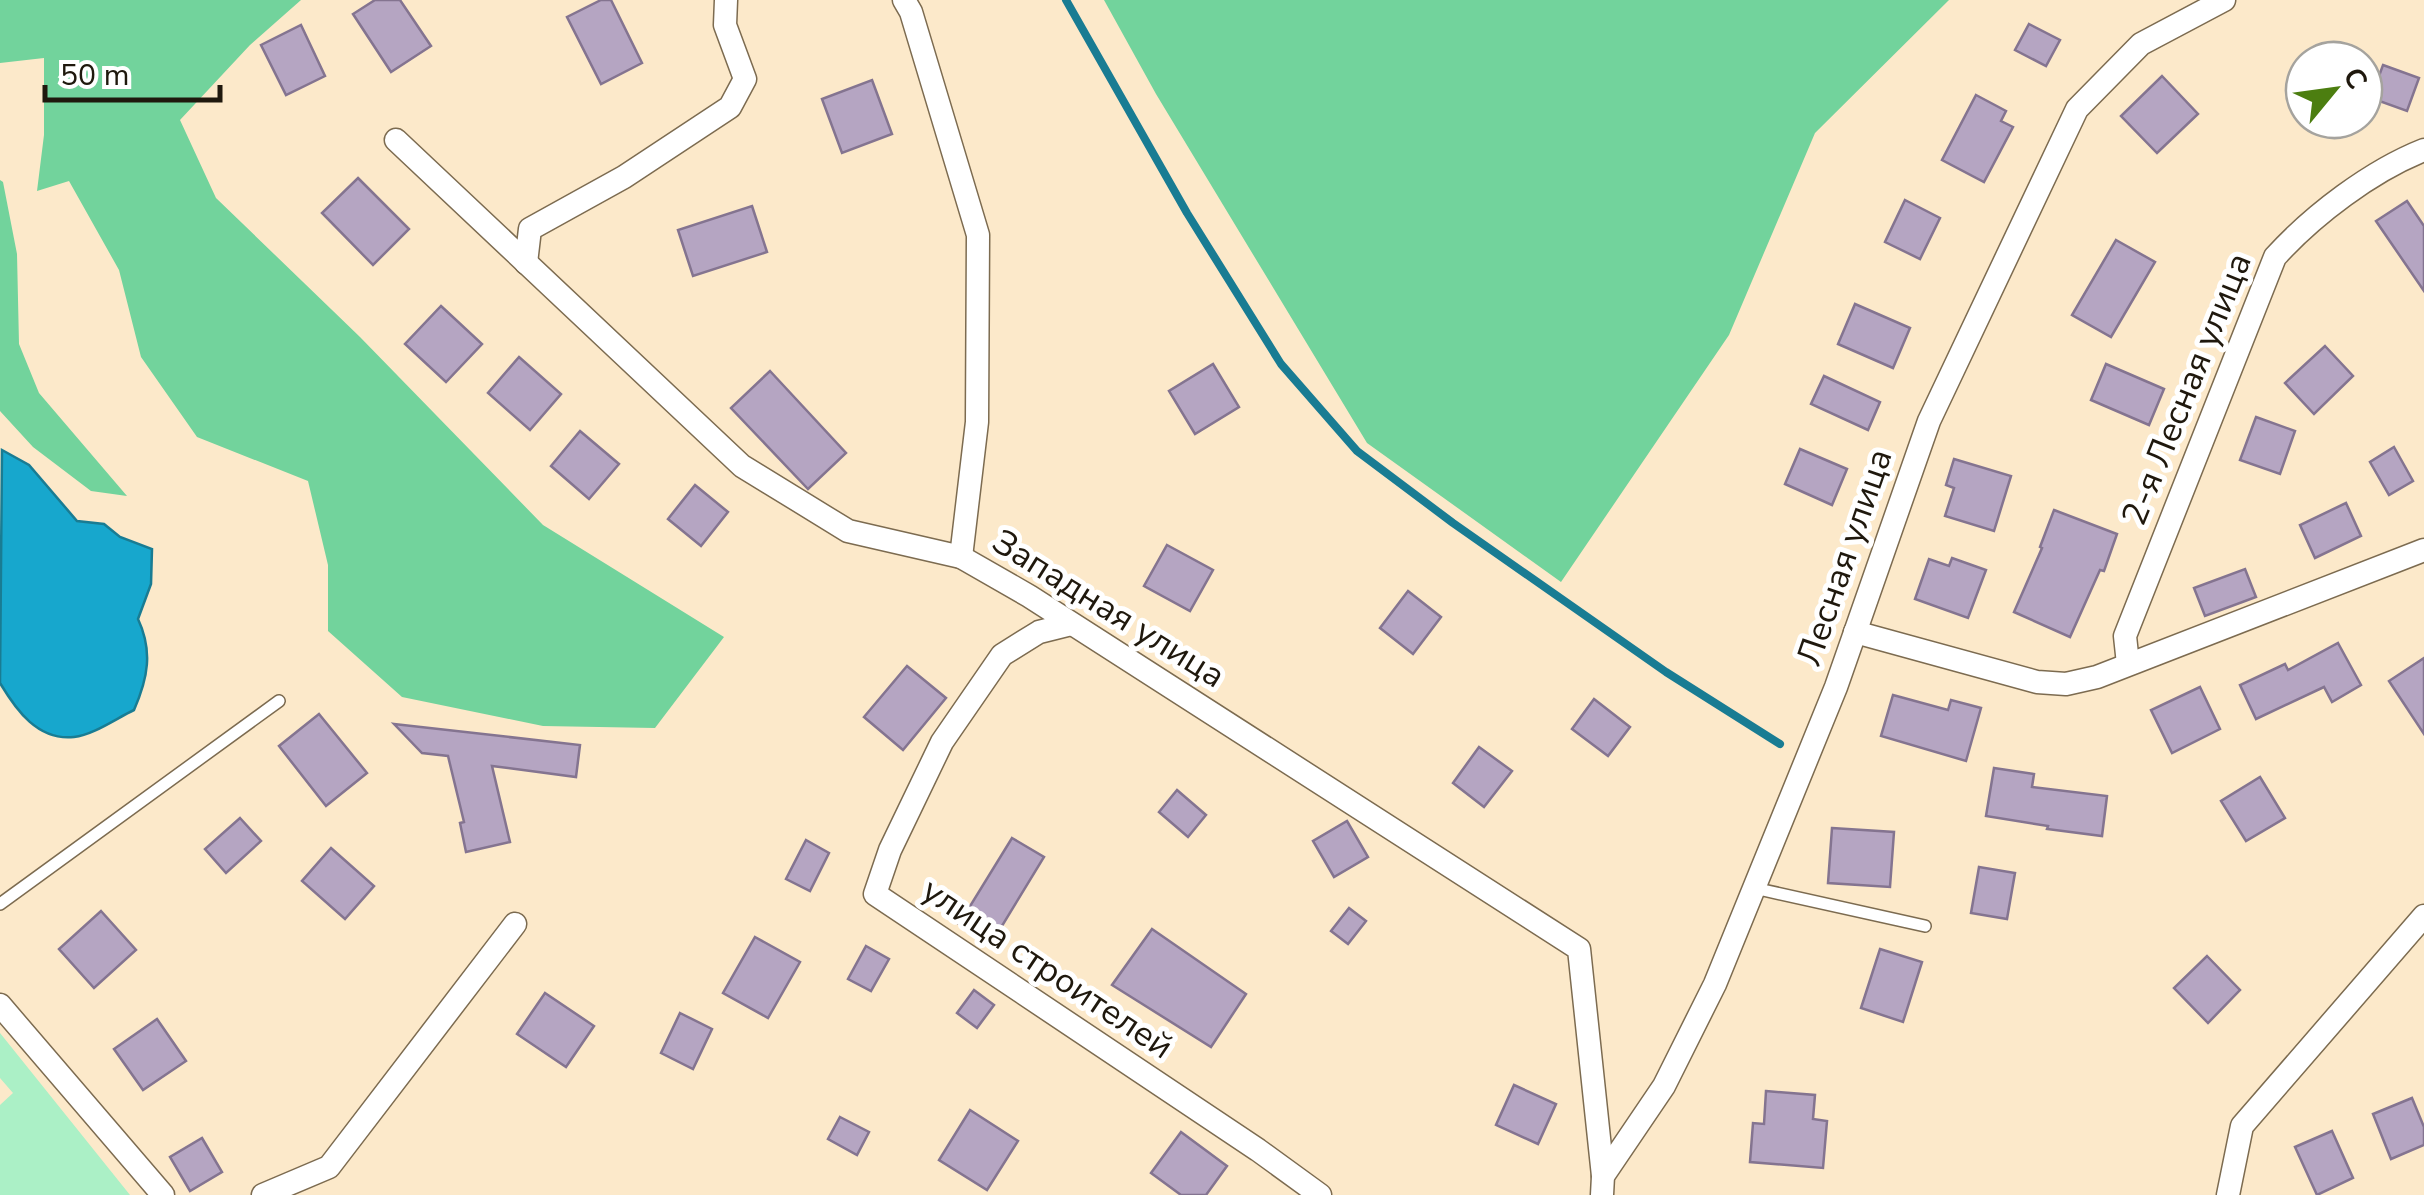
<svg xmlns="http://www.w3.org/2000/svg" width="2424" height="1195" font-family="'Nunito Sans',sans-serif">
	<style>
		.green { fill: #abf0c6 }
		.forest { fill: #72d39c }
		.water { fill: #17a7cd; stroke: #197c93; stroke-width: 2.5 }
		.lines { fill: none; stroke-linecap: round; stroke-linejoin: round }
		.stream { stroke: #197c93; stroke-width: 8 }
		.building { fill: #b5a5c2; stroke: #847490; stroke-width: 2.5 }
		.lane-casing { stroke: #7c6b50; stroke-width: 14 }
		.street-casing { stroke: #7c6b50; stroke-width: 25 }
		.lane { stroke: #fff; stroke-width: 11 }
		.street { stroke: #fff; stroke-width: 22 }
		.labels { text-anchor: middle; stroke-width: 10; stroke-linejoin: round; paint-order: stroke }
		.street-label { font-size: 35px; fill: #1f180d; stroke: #fff }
	</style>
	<rect width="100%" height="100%" fill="#fce9ca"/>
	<path class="green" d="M0,1033L130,1195H0V1105L13,1093L0,1078Z"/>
	<g class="forest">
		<path d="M0,0H301L250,45L180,120L216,198L360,337L543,525L724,637L655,728L543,726L402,697L328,631V565L308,481L197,437L141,357L119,270L69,181L37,191L44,135V58L0,63Z"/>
		<path d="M1104,0H1949L1815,133L1729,335L1561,582L1367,443L1156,94Z"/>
		<path d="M0,180L3,182L17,254L19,344L39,393L127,496L91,491L33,447L0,411Z"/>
	</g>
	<path class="water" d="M2,450L29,465L77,521L104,524L120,537L152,549L151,584L138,619C153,651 148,678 134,710C117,718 93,735 74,737C38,741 16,710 0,683Z"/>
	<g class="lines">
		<path class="stream" d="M1066,0L1187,213L1281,364L1357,451L1453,523L1666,672L1780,744"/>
	</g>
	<g class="building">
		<path d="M375,0H400L431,46L391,72L353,14Z"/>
		<path d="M601,0H611L642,63L601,84L567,17Z"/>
		<path d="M2029,24L2060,40L2046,66L2015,50Z"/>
		<path d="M301,25L325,76L286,95L261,45Z"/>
		<path d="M2383,65L2419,78L2407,111L2371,98Z"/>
		<path d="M2162,76L2198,114L2157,153L2121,116Z"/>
		<path d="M872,80L892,134L842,153L822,99Z"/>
		<path d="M1976,95L2006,111L2001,121L2013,127L1984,182L1942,160Z"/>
		<path d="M358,178L409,229L373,265L322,213Z"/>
		<path d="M1905,200L1940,218L1920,259L1885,242Z"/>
		<path d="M2407,201L2424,226V291L2376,221Z"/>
		<path d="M752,206L767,252L693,276L678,230Z"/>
		<path d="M2116,240L2155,262L2111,337L2072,315Z"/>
		<path d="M1855,304L1910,328L1893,368L1838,344Z"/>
		<path d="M441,306L482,344L446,382L405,344Z"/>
		<path d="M2325,346L2353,376L2314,414L2285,383Z"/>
		<path d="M519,357L561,394L530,430L488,393Z"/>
		<path d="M1213,364L1239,407L1195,434L1169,391Z"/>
		<path d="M2106,364L2164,389L2149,425L2091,400Z"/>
		<path d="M770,371L846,453L808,489L731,408Z"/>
		<path d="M1824,376L1880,402L1868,430L1811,404Z"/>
		<path d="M2256,417L2295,431L2280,474L2240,460Z"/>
		<path d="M580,431L619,464L589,499L551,466Z"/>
		<path d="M2394,447L2413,481L2389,495L2370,462Z"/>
		<path d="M1800,449L1847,469L1832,505L1785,484Z"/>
		<path d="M1954,459L2011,476L1994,531L1945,516L1954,488L1946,485Z"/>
		<path d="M695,485L728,512L701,546L668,519Z"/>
		<path d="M2346,503L2361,536L2315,558L2300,525Z"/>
		<path d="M2054,510L2117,534L2104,571L2100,570L2070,637L2014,612L2042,548L2040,547Z"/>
		<path d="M1167,545L1213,570L1190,611L1144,586Z"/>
		<path d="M1952,558L1986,570L1968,618L1915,599L1929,559L1949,566Z"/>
		<path d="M2245,569L2256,597L2205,616L2194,588Z"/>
		<path d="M1408,591L1441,617L1413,654L1380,628Z"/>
		<path d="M2338,643L2361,685L2332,702L2324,687L2256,719L2240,685L2285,664L2288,670Z"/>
		<path d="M2424,658V734L2389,681Z"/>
		<path d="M907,666L946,698L903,750L864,717Z"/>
		<path d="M2200,687L2220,729L2172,753L2151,710Z"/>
		<path d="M1893,695L1948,710L1951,700L1981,708L1966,761L1881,736Z"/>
		<path d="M1594,699L1630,727L1608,756L1572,729Z"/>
		<path d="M319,714L367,773L326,806L279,746Z"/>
		<path d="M394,724L580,745L576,777L492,766L510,842L466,852L460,823L464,822L448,756L422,753Z"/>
		<path d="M1479,747L1512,771L1484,807L1453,783Z"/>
		<path d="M1994,768L2034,774L2032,787L2107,796L2102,836L2047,829L2048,826L1986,816Z"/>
		<path d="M2260,777L2285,818L2246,841L2221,801Z"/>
		<path d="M1177,790L1206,815L1188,837L1159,812Z"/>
		<path d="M240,818L261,841L226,873L205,849Z"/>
		<path d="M1347,821L1368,857L1334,877L1313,841Z"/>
		<path d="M1832,828L1894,832L1890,887L1828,883Z"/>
		<path d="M1012,838L1044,857L991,944L959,924Z"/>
		<path d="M806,840L829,853L810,891L786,879Z"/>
		<path d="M331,848L374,886L345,919L302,881Z"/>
		<path d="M1979,867L2015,873L2007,919L1971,913Z"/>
		<path d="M1349,908L1366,921L1348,944L1331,931Z"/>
		<path d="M101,911L136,950L94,988L59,949Z"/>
		<path d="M1152,929L1246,994L1211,1047L1112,985Z"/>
		<path d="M755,937L800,962L768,1018L723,993Z"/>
		<path d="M866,946L889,959L871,991L848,979Z"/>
		<path d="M1880,949L1922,962L1903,1022L1861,1008Z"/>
		<path d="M2207,956L2240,990L2208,1023L2174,988Z"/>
		<path d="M974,990L994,1005L977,1028L957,1013Z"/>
		<path d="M545,993L594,1026L566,1067L517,1034Z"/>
		<path d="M680,1013L712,1029L693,1069L661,1053Z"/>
		<path d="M157,1019L186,1061L143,1090L114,1049Z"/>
		<path d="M1514,1085L1556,1104L1538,1144L1496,1125Z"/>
		<path d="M1766,1091L1815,1095L1813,1119L1827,1121L1823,1168L1750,1162L1753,1123L1764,1124Z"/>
		<path d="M2412,1098L2424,1127V1145L2391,1159L2373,1114Z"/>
		<path d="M970,1110L1018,1141L987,1190L939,1160Z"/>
		<path d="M840,1117L869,1132L857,1155L828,1139Z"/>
		<path d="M2332,1131L2353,1178L2317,1195L2295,1147Z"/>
		<path d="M1181,1132L1227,1166L1206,1195H1181L1151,1173Z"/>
		<path d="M202,1138L222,1172L190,1191L170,1157Z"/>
	</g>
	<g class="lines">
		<defs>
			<g id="lane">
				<path d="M1754,888L1925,926"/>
				<path d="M0,904L279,701"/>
			</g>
			<g id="street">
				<path d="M904,0L911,12L978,235L977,422L961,557"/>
				<path d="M396,140L742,466L848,531L961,557L1029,596L1579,949L1603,1176"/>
				<path d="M526,263L530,229L624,177L730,107L745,79L725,25L726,0"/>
				<path d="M1071,624L1039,632L1002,655L942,742L890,850L875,894L1258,1150L1320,1195"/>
				<path d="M1855,632L2037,682L2066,684L2097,677L2424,550"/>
				<path d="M2128,664L2125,636L2275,257C2313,215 2371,171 2424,150"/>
				<path d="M0,1005L163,1195"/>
				<path d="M263,1195L329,1167L515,924"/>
				<path d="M1602,1195L1603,1176L1664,1086L1715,984L1836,687L1929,421L2077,109L2141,44L2224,0"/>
				<path d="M2228,1195L2242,1126L2424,916"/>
			</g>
		</defs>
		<use href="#lane" class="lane-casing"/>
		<use href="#street" class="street-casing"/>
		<use href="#lane" class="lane"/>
		<use href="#street" class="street"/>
	</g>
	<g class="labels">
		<g class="street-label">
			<text transform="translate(2186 389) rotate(-68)" y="12">2-я Лесная улица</text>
			<text transform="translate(1844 557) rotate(-71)" y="12">Лесная улица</text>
			<text transform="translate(1109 608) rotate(32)" y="12">Западная улица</text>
			<text transform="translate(1048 968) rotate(34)" y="12">улица строителей</text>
		</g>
	</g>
	<g transform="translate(2334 90) rotate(61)"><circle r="48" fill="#ffffff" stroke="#a5a39e" stroke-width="2.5"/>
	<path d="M0-8L18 38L0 25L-18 38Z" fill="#4c7e10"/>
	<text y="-15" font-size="28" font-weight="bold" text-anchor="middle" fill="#1f180d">С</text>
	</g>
	<path d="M45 85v15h175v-15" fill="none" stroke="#1f180d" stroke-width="5"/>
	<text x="60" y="85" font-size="30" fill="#1f180d" stroke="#ffffff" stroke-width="8" paint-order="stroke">50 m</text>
</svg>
